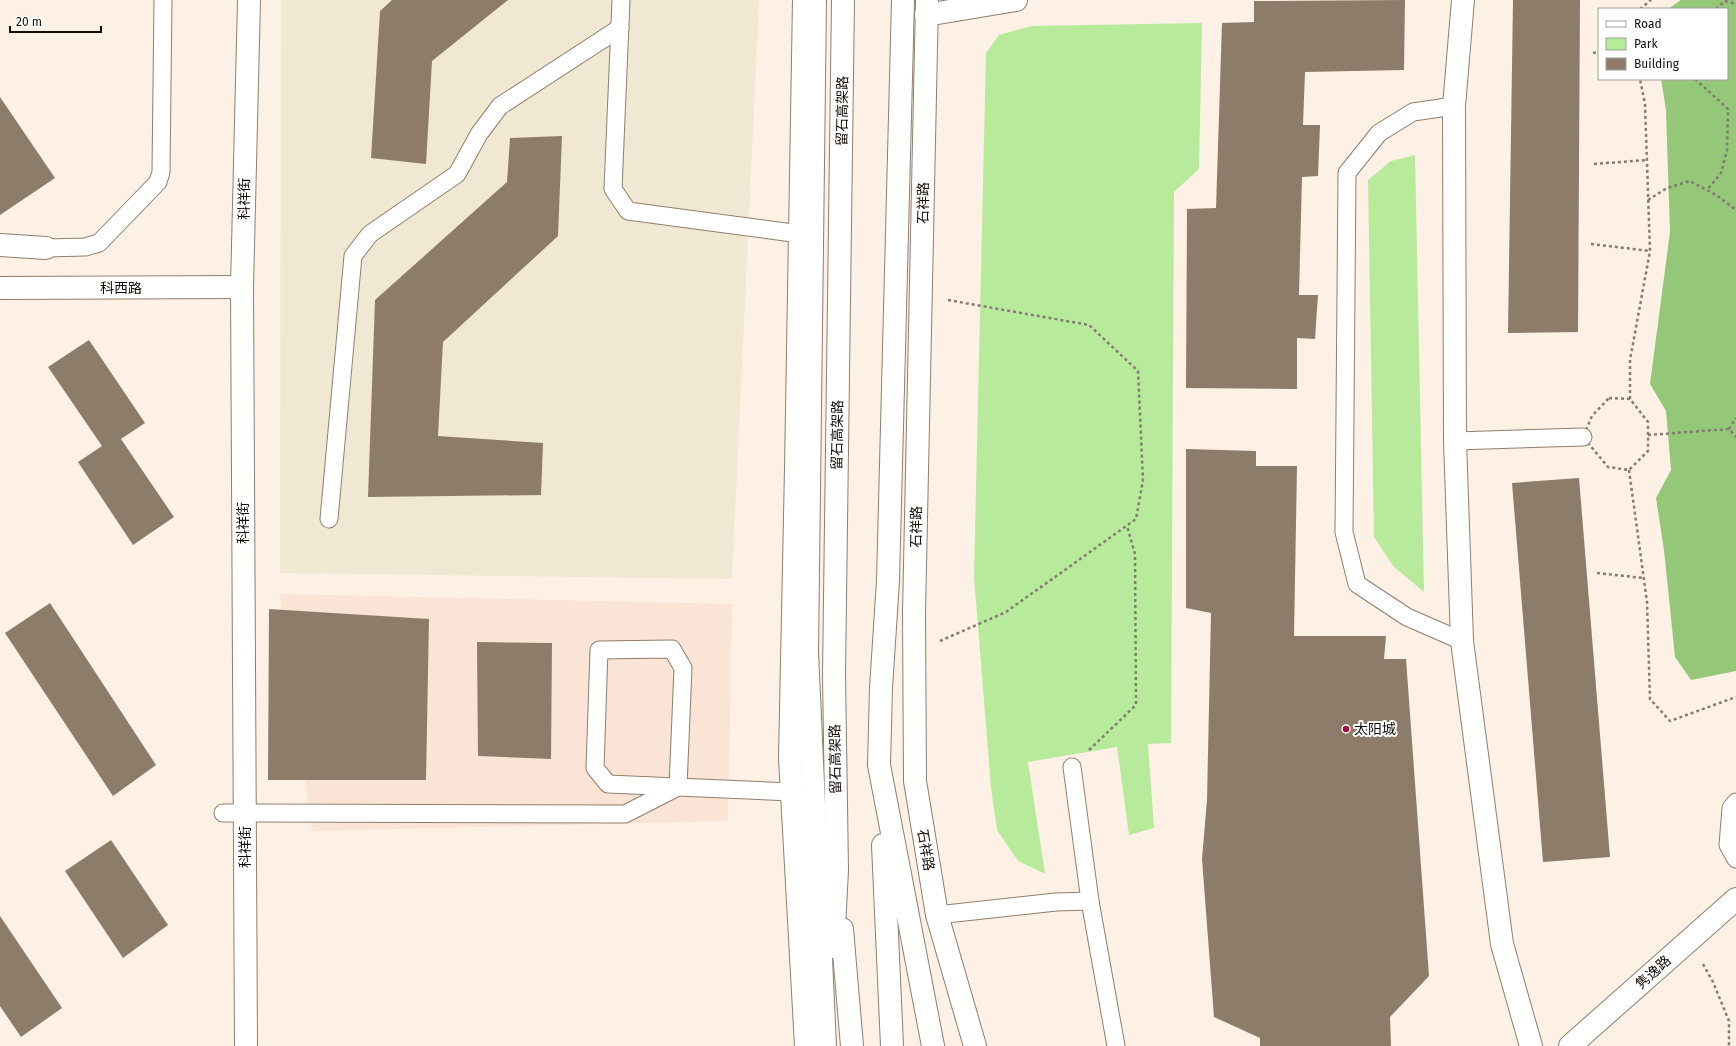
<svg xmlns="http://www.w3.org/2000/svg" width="1736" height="1046" font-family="'Fira Sans','Noto Sans SC',sans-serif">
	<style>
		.commercial { fill: #f1e8d3 }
		.industrial { fill: #f9e4d6 }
		.green { fill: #b7eb9b }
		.forest { fill: #95c778 }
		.building { fill: #8e7c6a }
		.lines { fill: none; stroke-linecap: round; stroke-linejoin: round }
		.lane-casing { stroke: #907e6c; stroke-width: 19 }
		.street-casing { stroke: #907e6c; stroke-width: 24 }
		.primary-casing { stroke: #907e6c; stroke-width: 24 }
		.highway-casing { stroke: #907e6c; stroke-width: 24 }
		.path { stroke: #847b72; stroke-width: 2.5; stroke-dasharray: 3 3; stroke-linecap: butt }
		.lane { stroke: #fff; stroke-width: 17 }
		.street { stroke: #fff; stroke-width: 22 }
		.primary { stroke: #fff; stroke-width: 22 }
		.highway { stroke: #fff; stroke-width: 22 }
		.poi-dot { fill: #a40b46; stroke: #fff; stroke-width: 1.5 }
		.labels { text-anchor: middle; stroke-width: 4; stroke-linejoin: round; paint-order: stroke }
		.street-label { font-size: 14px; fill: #130d07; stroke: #fff }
		.poi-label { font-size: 14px; fill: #130d07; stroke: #fff; text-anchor: start }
	</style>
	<rect width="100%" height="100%" fill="#fdf0e5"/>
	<path class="commercial" d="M281,0H759L732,579L280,573Z"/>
	<path class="industrial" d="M280,594L732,604L728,821L312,831Z"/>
	<g class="green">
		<path d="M1202,23L1199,169L1174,192L1171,743L1148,744L1154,828L1129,835L1117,747L1028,762L1045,874L1018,861L997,830L991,788L974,576L986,53L999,35L1032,26Z"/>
		<path d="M1415,155L1424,592L1393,566L1374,537L1368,180L1391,161Z"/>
	</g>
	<path class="forest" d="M1681,0H1736V671L1691,680L1675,657L1664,550L1656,498L1671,470L1666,411L1650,384L1670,232L1666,110L1661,79H1727V9H1668Z"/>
	<g class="building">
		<path d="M392,0H508L432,61L426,164L371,158L380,11Z"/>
		<path d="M1405,0L1404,70L1305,72L1303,125H1320L1318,176L1302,177L1299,295H1318L1315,339L1297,338V389L1186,388L1187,209L1216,208L1222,23L1254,22V1Z"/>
		<path d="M1513,0H1580L1578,332L1508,333Z"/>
		<path d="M0,97L55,178L0,215Z"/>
		<path d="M562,136L558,236L443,342L438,436L543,443L541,495L368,497L375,300L507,182L510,138Z"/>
		<path d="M89,340L145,423L121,439L174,517L133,545L78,462L102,446L48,367Z"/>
		<path d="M1186,449L1256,451V466H1297L1294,636H1386L1384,659H1406L1429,976L1390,1017L1391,1046H1260V1038L1214,1017L1202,859L1207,800L1211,613L1186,608Z"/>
		<path d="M1579,478L1610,857L1543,862L1512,483Z"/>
		<path d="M50,603L156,765L113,796L5,633Z"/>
		<path d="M269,609L429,619L426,780H268Z"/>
		<path d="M477,642L552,643L551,759L478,756Z"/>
		<path d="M111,840L168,925L123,958L65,871Z"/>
		<path d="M0,916L62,1008L21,1037L0,1006Z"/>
	</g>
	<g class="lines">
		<defs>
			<g id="lane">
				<path d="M621,0L613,189L628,211L800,234"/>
				<path d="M1454,106L1413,112L1379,133L1347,173L1344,532L1357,584L1407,617L1462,641"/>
				<path d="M46,248L85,247L99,243L158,182L161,172L163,0"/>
				<path d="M1455,441L1583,437"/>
				<path d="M329,519L353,256L370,234L457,174L479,134L500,106L620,28"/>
				<path d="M1072,767L1090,901"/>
				<path d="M1736,802L1731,808L1728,845L1736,859"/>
				<path d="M223,813L625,814L678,787L683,668L672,649L599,650L595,768L608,784L792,792"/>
				<path d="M937,915L1056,902L1090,901L1116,1046"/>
			</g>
			<g id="street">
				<path d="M1463,0L1454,106L1455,441L1462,641L1502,944L1531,1046"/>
				<path d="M926,15L1016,0"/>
				<path d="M0,245L46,248"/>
				<path d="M0,288L242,287"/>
				<path d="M246,1046L242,287L249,0"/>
				<path d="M1570,1046L1736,899"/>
			</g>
			<g id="primary">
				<path d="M804,0L796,469L790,758L806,1046"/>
				<path d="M927,0L914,612L915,781L937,915L975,1046"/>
			</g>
			<g id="highway">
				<path d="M815,0L807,652L825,1046"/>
				<path d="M903,0L888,581L881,688L879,765L933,1046"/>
				<path d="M883,845L892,1046"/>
				<path d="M842,929L852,1046"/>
				<path d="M833,947L837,870L834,674L843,0"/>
			</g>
		</defs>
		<use href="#lane" class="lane-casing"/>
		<use href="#street" class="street-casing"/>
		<use href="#primary" class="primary-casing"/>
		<use href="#highway" class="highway-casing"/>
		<g class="path">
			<path d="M1640,9L1651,0"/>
			<path d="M1716,9L1725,1L1736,4"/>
			<path d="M1593,53L1599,52"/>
			<path d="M1695,79L1728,109L1727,150L1721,173L1707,190"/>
			<path d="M1594,164L1647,160"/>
			<path d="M1648,200L1667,188L1690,181L1716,195L1736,210"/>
			<path d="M1591,244L1650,251"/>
			<path d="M1609,398L1630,399L1648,422V451L1629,470L1608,467L1583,437L1592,416Z"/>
			<path d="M1630,399V360L1650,251L1645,104L1640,79"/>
			<path d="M1729,429L1736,418"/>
			<path d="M1648,435L1729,429L1736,437"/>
			<path d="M1629,470L1647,602L1650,699L1670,721L1736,697"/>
			<path d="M1597,573L1643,578"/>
			<path d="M940,641L1006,612L1136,519L1143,480L1138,371L1089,325L948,300"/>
			<path d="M1089,750L1136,705L1135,554L1127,526"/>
			<path d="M1703,964L1713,982L1729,1021V1046"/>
		</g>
		<use href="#lane" class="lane"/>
		<use href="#street" class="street"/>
		<use href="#primary" class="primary"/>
		<use href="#highway" class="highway"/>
	</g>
	<circle class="poi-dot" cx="1346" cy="729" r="4"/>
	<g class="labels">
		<g class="street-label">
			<text transform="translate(842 111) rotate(-89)" y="5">留石高架路</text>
			<text transform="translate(244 199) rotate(-89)" y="5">科祥街</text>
			<text transform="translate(923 203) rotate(-89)" y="5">石祥路</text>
			<text x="121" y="293">科西路</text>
			<text transform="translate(837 435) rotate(-89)" y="5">留石高架路</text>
			<text transform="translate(243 523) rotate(-90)" y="5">科祥街</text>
			<text transform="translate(916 527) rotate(-89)" y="5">石祥路</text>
			<text transform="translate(835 759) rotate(-91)" y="5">留石高架路</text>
			<text transform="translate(245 847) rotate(-90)" y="5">科祥街</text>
			<text transform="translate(926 850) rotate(80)" y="5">石祥路</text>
			<text transform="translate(1653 972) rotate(-42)" y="5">隽逸路</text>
		</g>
		<g class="poi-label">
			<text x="1354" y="734">太阳城</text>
		</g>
	</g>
	<rect x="1598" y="8" width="130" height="72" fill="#ffffff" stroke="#a19e9c"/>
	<rect x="1606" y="21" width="20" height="6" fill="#ffffff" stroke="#a19e9c"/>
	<text x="1634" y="28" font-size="12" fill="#130d07">Road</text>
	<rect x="1606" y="38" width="20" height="12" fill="#b7eb9b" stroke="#a19e9c"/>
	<text x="1634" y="48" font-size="12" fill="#130d07">Park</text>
	<rect x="1606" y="58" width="20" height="12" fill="#8e7c6a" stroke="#a19e9c"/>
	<text x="1634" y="68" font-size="12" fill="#130d07">Building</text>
	<path d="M10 26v6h91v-6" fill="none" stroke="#130d07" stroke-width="2"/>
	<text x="16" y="26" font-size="12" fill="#130d07" stroke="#ffffff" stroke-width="3" paint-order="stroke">20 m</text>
</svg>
